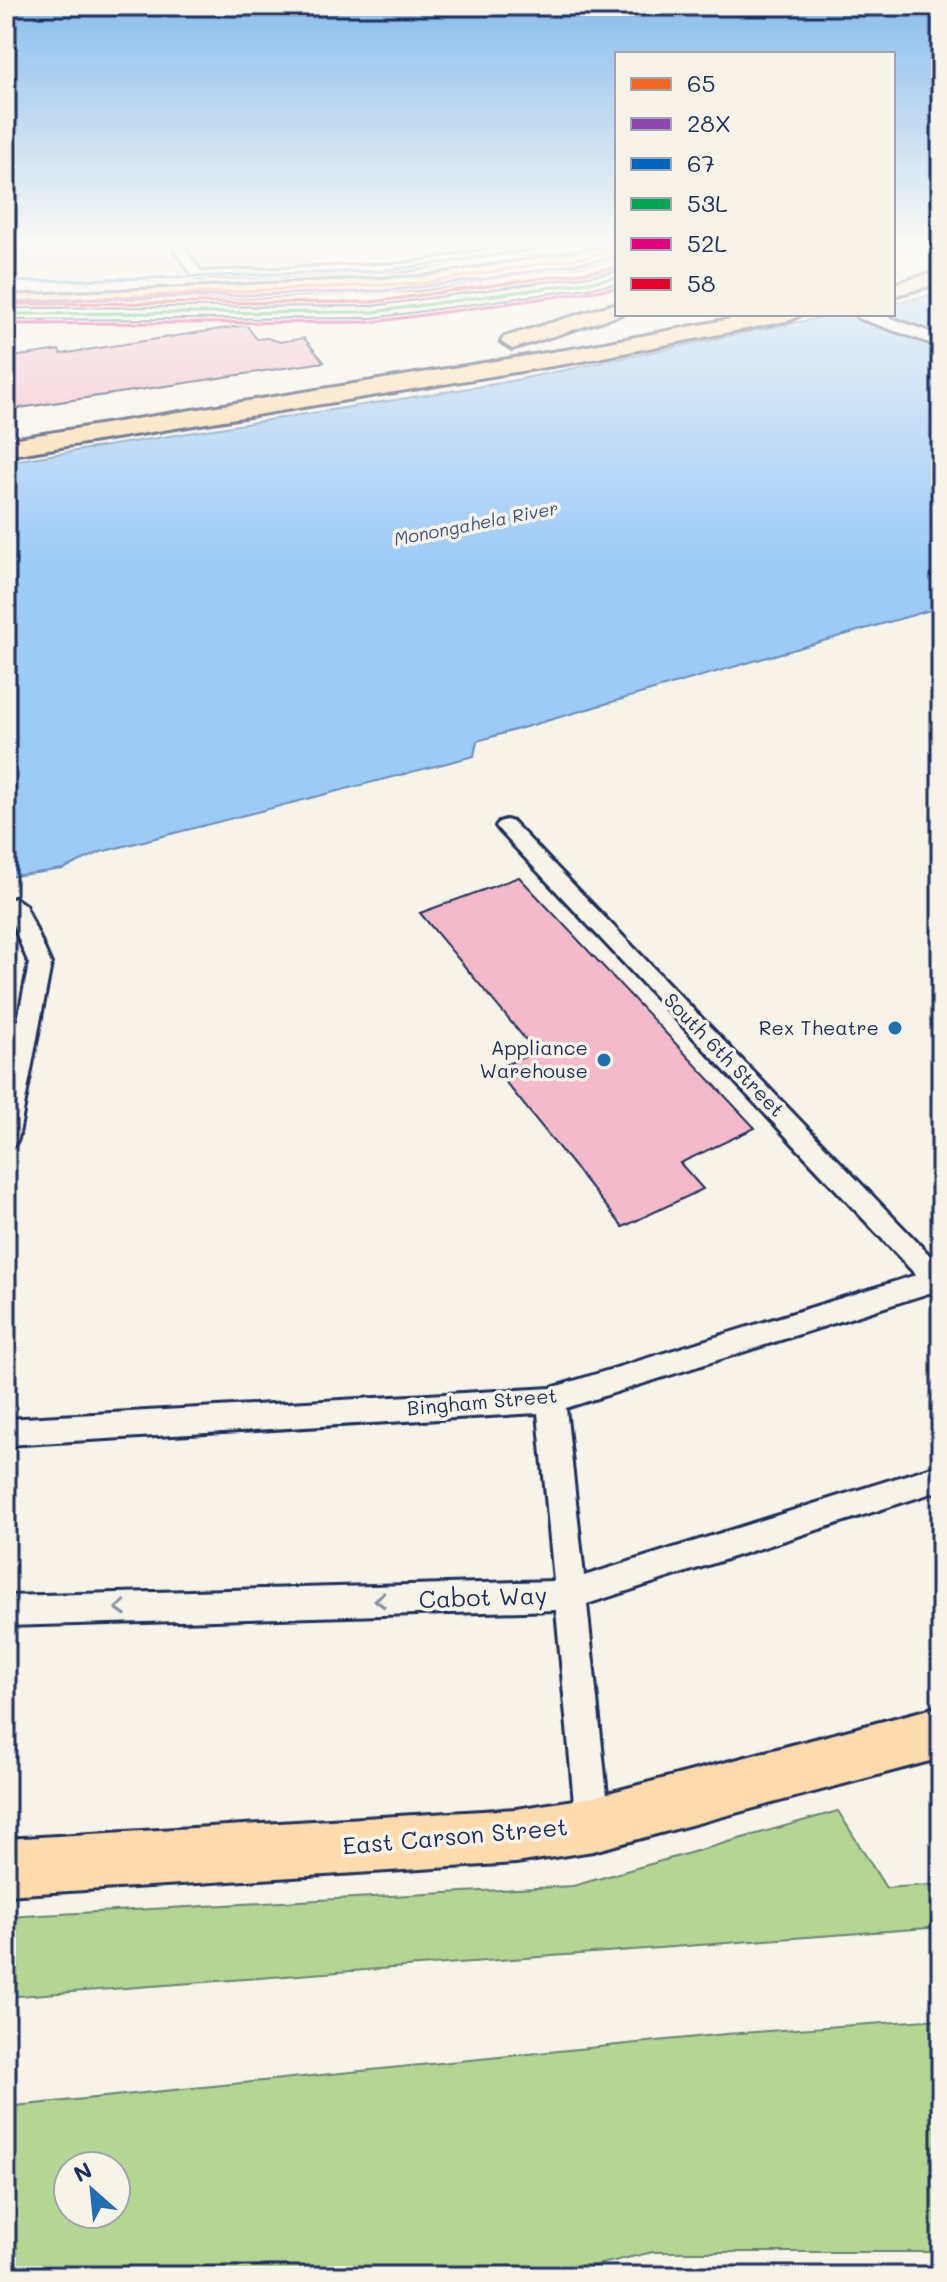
<svg xmlns="http://www.w3.org/2000/svg" width="947" height="2282" font-family="Mali,sans-serif">
	<style>
		.built { fill: #f6e2e0 }
		.green { fill: #b3d792; stroke: #678378; stroke-width: 2; fill-rule: evenodd }
		.water { fill: #9dcbf8; stroke: #698dba; stroke-width: 2 }
		.building { fill: #f4bacc; stroke: #1b2f5e; stroke-width: 2 }
		.lines { fill: none; stroke-linecap: round; stroke-linejoin: round }
		.street-casing { stroke: #1b2f5e; stroke-width: 6 }
		.secondary-casing { stroke: #1b2f5e; stroke-width: 6 }
		.primary-casing { stroke: #1b2f5e; stroke-width: 6 }
		.highway-casing { stroke: #1b2f5e; stroke-width: 6 }
		.street { fill: #f7f3e8; fill-rule: evenodd }
		.secondary { fill: #f7f3e8; fill-rule: evenodd }
		.primary { fill: #fedbac; fill-rule: evenodd }
		.highway { fill: #fedbac; fill-rule: evenodd }
		.bus-1-casing { stroke: #f7f3e8; stroke-width: 6 }
		.bus-2-casing { stroke: #f7f3e8; stroke-width: 6 }
		.bus-3-casing { stroke: #f7f3e8; stroke-width: 6 }
		.bus-4-casing { stroke: #f7f3e8; stroke-width: 6 }
		.bus-5-casing { stroke: #f7f3e8; stroke-width: 6 }
		.bus-6-casing { stroke: #f7f3e8; stroke-width: 6 }
		.bus-1 { stroke: #f26522; stroke-width: 3 }
		.bus-2 { stroke: #8e44ad; stroke-width: 3 }
		.bus-3 { stroke: #0065bd; stroke-width: 3 }
		.bus-4 { stroke: #00a651; stroke-width: 3 }
		.bus-5 { stroke: #e5007d; stroke-width: 3 }
		.bus-6 { stroke: #e4002b; stroke-width: 3 }
		.oneway { stroke: #8991a3 }
		.poi-dot { fill: #1f6fb2; stroke: #f7f3e8; stroke-width: 3 }
		.labels { text-anchor: middle; stroke-width: 7; stroke-linejoin: round; paint-order: stroke }
		.far-water-label { font-size: 18px; font-style: italic; fill: #3c5684; stroke: #f7f3e8 }
		.poi-label { font-size: 20px; fill: #1b2f5e; stroke: #f7f3e8; text-anchor: end }
		.street-label { font-size: 20px; fill: #1b2f5e; stroke: #f7f3e8 }
		.near-street-label { font-size: 24px; fill: #1b2f5e; stroke: #f7f3e8 }
	</style>
	<rect width="100%" height="100%" fill="#f7f3e8"/>
	<filter id="ink" filterUnits="userSpaceOnUse"><feTurbulence type="fractalNoise" baseFrequency=".0125" numOctaves="2"/><feDisplacementMap in="SourceGraphic" scale="16" xChannelSelector="R" yChannelSelector="G"/><feConvolveMatrix kernelMatrix="1 2 1 2 8 2 1 2 1" color-interpolation-filters="sRGB"/></filter>
	<g filter="url(#ink)">
		<path class="built" d="M6,246H569L433,269L358,277L6,287Z"/>
		<g class="green">
			<path d="M838,1811L886,1888L941,1884V1927L6,1997V1917L573,1886Z"/>
			<path d="M941,2019V2252H653L549,2276H6V2107L726,2034ZM68,2166H116V2214H68Z"/>
		</g>
		<path class="water" d="M941,293V607L477,741L474,756L101,852L63,869L6,877V462L501,383L838,314H893V303Z"/>
		<g class="building">
			<path d="M246,325L257,339L267,338L280,342L304,338L324,362L6,410V358L59,350L61,354Z"/>
			<path d="M519,877L755,1128L680,1163L703,1189L623,1227L495,1069L536,1052L420,913Z"/>
		</g>
		<g class="lines">
			<defs>
				<g id="street">
					<path d="M172,246H183L201,272L406,264L511,246H538L406,270L198,278L194,277Z"/>
					<path d="M506,820L513,822L941,1267V1295L932,1292L566,1408L584,1576L941,1464V1490L587,1604L610,1824L605,1836L593,1841L581,1836L576,1824L556,1610L6,1626V1596L554,1581L538,1413L6,1445V1419L551,1388L916,1275L499,830L496,826L499,822Z"/>
					<path d="M15,898L25,905L51,964L18,1139L14,1145L6,1148V1080L29,964L6,908L8,900Z"/>
				</g>
				<g id="secondary">
					<path d="M617,273V283L373,317L6,319V309L373,307Z"/>
					<path d="M856,314H880L941,336V347L858,318Z"/>
				</g>
				<path id="primary" d="M941,1706V1758L593,1851L516,1863L6,1895V1839L516,1809L593,1797Z"/>
				<g id="highway">
					<path d="M617,246V258L422,289L6,308V296L422,277Z"/>
					<path d="M941,271V283L893,296V284Z"/>
					<path d="M617,303V314H623L512,349L501,342L504,337Z"/>
					<path d="M757,314H802L791,320L583,361L6,456V440L583,347Z"/>
				</g>
			</defs>
			<use href="#street" class="street-casing"/>
			<use href="#secondary" class="secondary-casing"/>
			<use href="#primary" class="primary-casing"/>
			<use href="#highway" class="highway-casing"/>
			<use href="#street" class="street"/>
			<use href="#secondary" class="secondary"/>
			<use href="#primary" class="primary"/>
			<use href="#highway" class="highway"/>
			<defs>
				<path id="bus-1" d="M6,302L422,283L617,252"/>
				<path id="bus-2" d="M6,302L383,291L486,279L617,257"/>
				<path id="bus-3" d="M6,282L382,271L559,246"/>
				<path id="bus-4" d="M6,314L373,312L617,278"/>
				<path id="bus-5" d="M6,324L373,322L617,288"/>
				<path id="bus-6" d="M6,304L372,302L616,268"/>
			</defs>
			<use href="#bus-1" class="bus-1-casing"/>
			<use href="#bus-2" class="bus-2-casing"/>
			<use href="#bus-3" class="bus-3-casing"/>
			<use href="#bus-4" class="bus-4-casing"/>
			<use href="#bus-5" class="bus-5-casing"/>
			<use href="#bus-6" class="bus-6-casing"/>
			<use href="#bus-1" class="bus-1"/>
			<use href="#bus-2" class="bus-2"/>
			<use href="#bus-3" class="bus-3"/>
			<use href="#bus-4" class="bus-4"/>
			<use href="#bus-5" class="bus-5"/>
			<use href="#bus-6" class="bus-6"/>
		</g>
		<defs><path id="oneway-chevron" d="M-2-3.5L2.5 0L-2 3.5" fill="none" stroke-width="1.6" stroke-linecap="round" stroke-linejoin="round" transform="scale(2)"/></defs>
		<g class="oneway">
			<use href="#oneway-chevron" transform="translate(380 1600) rotate(178)"/>
			<use href="#oneway-chevron" transform="translate(121 1608) rotate(178)"/>
		</g>
	</g>
	<linearGradient id="sky" x2="0" y2="1"><stop stop-color="#8abdee"/><stop offset="0.43" stop-color="#fbfaf5"/><stop offset="1" stop-color="#fbfaf5" stop-opacity="0"/></linearGradient>
	<rect width="947" height="566" fill="url(#sky)"/>
	<g class="poi-dot">
		<circle cx="895" cy="1028" r="8"/>
		<circle cx="604" cy="1060" r="8"/>
	</g>
	<g class="labels">
		<g class="far-water-label">
			<text transform="translate(476 524) rotate(-11)" y="6">Monongahela River</text>
		</g>
		<g class="poi-label">
			<text x="879" y="1035">Rex Theatre</text>
			<text x="588" y="1055">Appliance<tspan x="588" dy="23">Warehouse</tspan></text>
		</g>
		<g class="street-label">
			<text transform="translate(724 1055) rotate(46)" y="7">South 6th Street</text>
			<text transform="translate(482 1402) rotate(-5)" y="7">Bingham Street</text>
		</g>
		<g class="near-street-label">
			<text transform="translate(483 1598) rotate(-2)" y="8">Cabot Way</text>
			<text transform="translate(455 1837) rotate(-5)" y="8">East Carson Street</text>
		</g>
	</g>
	<rect width="947" height="2282" fill="none" stroke="#f7f3e8" stroke-width="32"/>
	<rect x="16" y="16" width="915" height="2250" fill="none" stroke="#1b2f5e" stroke-width="3" filter="url(#ink)"/>
	<rect x="615" y="52" width="280" height="264" fill="#f7f3e8" stroke="#9fa5b1" stroke-width="2"/>
	<rect x="631" y="78" width="40" height="12" fill="#f26522" stroke="#9fa5b1" stroke-width="2"/>
	<text x="687" y="92" font-size="24" fill="#1b2f5e">65</text>
	<rect x="631" y="118" width="40" height="12" fill="#8e44ad" stroke="#9fa5b1" stroke-width="2"/>
	<text x="687" y="132" font-size="24" fill="#1b2f5e">28X</text>
	<rect x="631" y="158" width="40" height="12" fill="#0065bd" stroke="#9fa5b1" stroke-width="2"/>
	<text x="687" y="172" font-size="24" fill="#1b2f5e">67</text>
	<rect x="631" y="198" width="40" height="12" fill="#00a651" stroke="#9fa5b1" stroke-width="2"/>
	<text x="687" y="212" font-size="24" fill="#1b2f5e">53L</text>
	<rect x="631" y="238" width="40" height="12" fill="#e5007d" stroke="#9fa5b1" stroke-width="2"/>
	<text x="687" y="252" font-size="24" fill="#1b2f5e">52L</text>
	<rect x="631" y="278" width="40" height="12" fill="#e4002b" stroke="#9fa5b1" stroke-width="2"/>
	<text x="687" y="292" font-size="24" fill="#1b2f5e">58</text>
	<g transform="translate(92 2190) rotate(333)"><circle r="38" fill="#f7f3e8" stroke="#9fa5b1" stroke-width="2"/>
	<path d="M0-6L14 30L0 20L-14 30Z" fill="#1f6fb2"/>
	<text y="-12" font-size="22" font-weight="bold" text-anchor="middle" fill="#1b2f5e">N</text>
	</g>
</svg>
